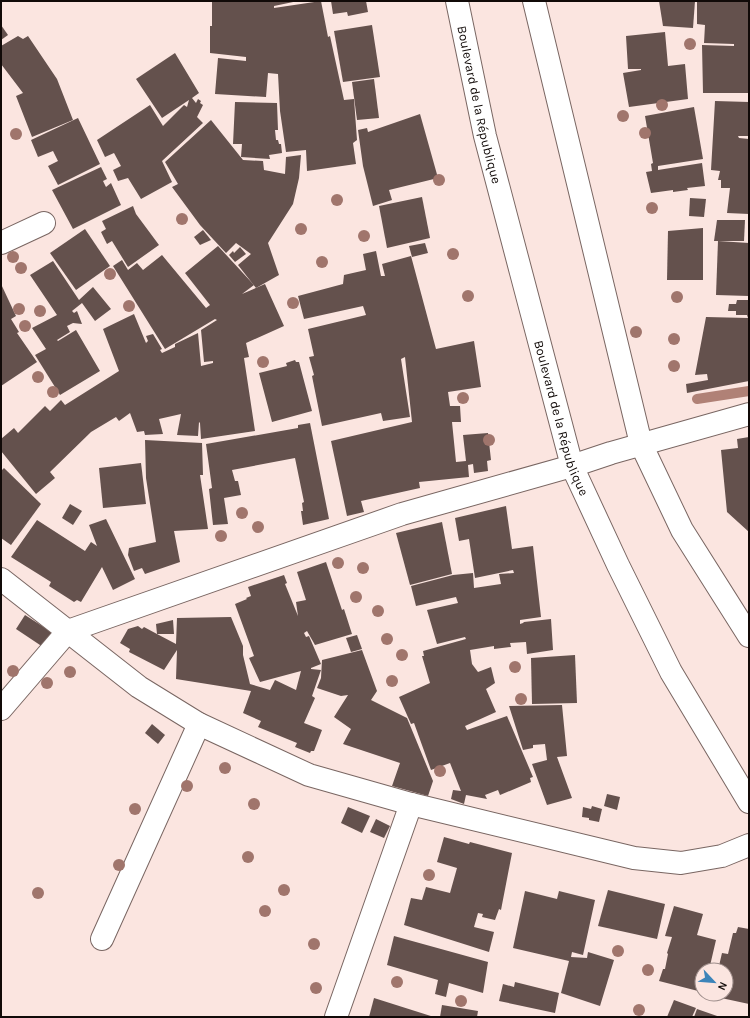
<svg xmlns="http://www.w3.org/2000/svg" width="750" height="1018" font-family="Karla,sans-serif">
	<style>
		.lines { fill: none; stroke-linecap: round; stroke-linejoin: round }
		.stream { stroke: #b08176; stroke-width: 10 }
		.building { fill: #64514d }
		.street-casing { stroke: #796662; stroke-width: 24 }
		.primary-casing { stroke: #796662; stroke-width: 24 }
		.street { stroke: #fff; stroke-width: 22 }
		.primary { stroke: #fff; stroke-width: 22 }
		.tree { fill: #a0756c }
		.labels { text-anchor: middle; stroke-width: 4; stroke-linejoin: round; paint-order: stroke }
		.street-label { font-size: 13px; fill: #110a08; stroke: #fbe5e0 }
	</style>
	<rect width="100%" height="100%" fill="#fbe5e0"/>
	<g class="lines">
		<path class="stream" d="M697,399L749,391"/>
	</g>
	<g class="building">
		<path d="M212,1H298L274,6V8L321,1L328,37L330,36L344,100L354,99L357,140L353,143L356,164L307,171L306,150L286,152L280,111L278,74L268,73L266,97L215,94L218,58L246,61V57L210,53V26H212Z"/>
		<path d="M331,1H366L368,12L348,16L347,12L333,14Z"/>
		<path d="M659,1H695L693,28L663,26Z"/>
		<path d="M697,1H749V93H703L702,45L734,46V44L704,43L705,25L697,24Z"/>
		<path d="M1,25L8,35L1,40Z"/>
		<path d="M372,25L380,77L343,82L334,31Z"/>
		<path d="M665,32L668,66L685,64L688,99L629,107L623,73L641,70V69H628L626,36Z"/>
		<path d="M18,36L23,39L28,36L57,79L73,120L32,137L16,96L23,93L1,64V46Z"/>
		<path d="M175,53L199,93L192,98L196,103L198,99L201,101L200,103L203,105L197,117L203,123L162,161L172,182L141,199L128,178L118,181L113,170L121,166L114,153L105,157L97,140L150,105L163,126L184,105L187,107L189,100L162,118L136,79Z"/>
		<path d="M374,79L379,118L357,120L352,82Z"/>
		<path d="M715,101L749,102V136H738L739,138L749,139V214L727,213L730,188H721V180H718L720,171L711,170Z"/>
		<path d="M235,102L277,103L278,130H275L276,140H278L279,144H281L282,153L269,155L270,159L241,157L242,144H233Z"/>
		<path d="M694,107L703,159L658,166V170L702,163L705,186L687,188L688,190L673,192V190L651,193L646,172L652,171L651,164L653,163L645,116Z"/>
		<path d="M420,114L438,178L389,190L392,200L373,206L363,166L358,130L367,128L368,132Z"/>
		<path d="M78,118L100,164L58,185L48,166L58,161L53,151L38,157L31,140Z"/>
		<path d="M211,120L243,160L263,161L264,170L285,174L286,157L301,155L299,178L293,204L268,243L279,275L256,288L238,265L251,254L236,243L226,253L200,225L172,187L178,184L165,162Z"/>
		<path d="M101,167L107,179L103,181L106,187L111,183L121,205L73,229L52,190Z"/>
		<path d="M422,197L430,238L387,248L379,206Z"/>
		<path d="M690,198L706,199L704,217L689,216Z"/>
		<path d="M133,206L136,214L159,245L128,267L112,241L107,244L101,232L106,229L102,221Z"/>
		<path d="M717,220H745L744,241H714Z"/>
		<path d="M703,228V280H667L668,231Z"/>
		<path d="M85,229L110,266L76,290L50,253Z"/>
		<path d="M203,230L211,240L200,245L194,237Z"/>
		<path d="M718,241L749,243V296L716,295Z"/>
		<path d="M425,243L428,253L412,257L409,246Z"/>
		<path d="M218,246L254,285L242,294L265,284L284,326L246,343L249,357L244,358L255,431L201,439L200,423L199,422L198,436L177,435L181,414L159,419L163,434L145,435L144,431L137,432L130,413L119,421L116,417L91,432L50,472L55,478L36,494L1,451V439L14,428L18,433L45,406L50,411L61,400L65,405L119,371L103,329L134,314L146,343L148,341L146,336L153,334L162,349L160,350L162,353L175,347V344L198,333L201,366L213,363V361L204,362L201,330L217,320L215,319L165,349L113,266L122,260L128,270L137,263L143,270L162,255L206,308L210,305L185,273Z"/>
		<path d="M240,247L246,254L235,262L229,255L233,251L234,253Z"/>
		<path d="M376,251L381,276H385L382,264L411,256L436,349L474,341L481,387L448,392L450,406H460L461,422H452L456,462L466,461L463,435L488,433L491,460L487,461L488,471L474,473L473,464L468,465L469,477L419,482L420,488L361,501L364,512L347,516L331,441L412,422L405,357L401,359L410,417L383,421L381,413L322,426L312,376L314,375L309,357L314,356L308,329L366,315L363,306L304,319L298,296L343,284L344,275L366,270L363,254Z"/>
		<path d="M53,261L79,300L93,287L111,309L95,321L82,303L72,311L74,313L77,311L82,324L73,323L67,326L70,332L57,340L58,341L76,330L100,371L60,395L35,355L46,349L32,328L57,315L30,275Z"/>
		<path d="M1,284L16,316L11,319L19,332L17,333L37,362L1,386Z"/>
		<path d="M737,300H749V381L687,393L686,384L708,380L707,374L695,375L706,317L748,318L747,315H736V311H728L729,304H736Z"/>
		<path d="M295,360L296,362H299L312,411L272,422L259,373L287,366L286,363Z"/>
		<path d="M310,423L329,519L303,525L301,511H303L302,503L304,502L295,458L232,470L235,481H238L241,495L224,498L228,524L213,525L209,489L212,488L206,444L298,428V425Z"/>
		<path d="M749,437V532L727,512L721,450L738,448L737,439Z"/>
		<path d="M145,440L202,443L203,475H200L208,529L174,531L180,562L145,574L142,568L134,571L128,555L129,548L156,542L146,478Z"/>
		<path d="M141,463L146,504L103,508L99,468Z"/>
		<path d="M4,468L41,504L11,545L1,538V471Z"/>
		<path d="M70,504L82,511L73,525L62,518Z"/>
		<path d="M506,506L512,549L533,546L541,617L520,620V624L523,623L524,622L551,619L553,650L527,654L526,642L510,643L511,647L494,649V646L470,650L472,664L478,672L491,667L495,683L486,689L496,712L465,726L467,730L507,716L533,777L530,778L531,782L500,795L498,790L485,795L487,799L466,795L464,804L451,799L453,790L461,791L450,763L431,770L414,723L411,724L399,697L430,683L422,656H424L423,651L466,639L465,637L437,644L427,610L458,603L456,597L416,606L411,586L453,575L473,573L474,588L501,584L499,574L514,573L513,570L475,578L469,539L459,541L455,518Z"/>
		<path d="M106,519L135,579L113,590L102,567L81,602L77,600L74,602L49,586L51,582L11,557L37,520L85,551L91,542L97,546L89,525Z"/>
		<path d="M442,522L452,574L410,585L396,533Z"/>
		<path d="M326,562L342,610L344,609L352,634L315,645L307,631L304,633L306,637L309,636L321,664L311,668V669L321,670L312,696L315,698L304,723L322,730L314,751H311L310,753L295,747L297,743L258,727L261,721L243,713L251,691L176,679L177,650L164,670L129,652L130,649L120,643L128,629L138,626L142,629L144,627L157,634L156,624L173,620L174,634H157L176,644L177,618L231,617L243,646V655L250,684L270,690L275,680L296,690L301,671L260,682L249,658L254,656L235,604L247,599L246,598L251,596L248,587L284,575L287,583L285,584L298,616L296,602L306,600L297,572Z"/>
		<path d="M25,615L53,633L43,647L16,629Z"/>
		<path d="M357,635L362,649L351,652L346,638Z"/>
		<path d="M362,650L377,691L371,700L407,718L433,781L428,796L392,786L400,763L343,744L351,729L334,717L348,695L341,696L317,688L321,678L322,660Z"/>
		<path d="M575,655L577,703L532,704L531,658Z"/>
		<path d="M562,705L567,756L557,757L572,798L547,805L532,764L547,760L545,744L533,745V748L523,750L509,706Z"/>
		<path d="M152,724L165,735L158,744L145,733Z"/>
		<path d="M607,794L620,797L617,810L604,806Z"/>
		<path d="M592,806L602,809L599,822L589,820V818L582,817L583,807L591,809Z"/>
		<path d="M348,807L370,816L362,833L341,823Z"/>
		<path d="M376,819L390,826L384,838L370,832Z"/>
		<path d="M444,837L469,844L470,842L512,853L501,910L499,909L495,920L482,917L483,914L478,913L474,927L494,932L489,952L404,925L411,898L422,900L426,887L450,893L457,868L437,862Z"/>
		<path d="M608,890L665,904L657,939L598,926Z"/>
		<path d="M525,891L557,899L559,891L595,900L583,955L572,952L571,957L587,958L588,952L614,960L600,1006L561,993L569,961L513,948Z"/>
		<path d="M674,906L703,914L697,935L716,940L709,970H702V992L659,981L663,969H665L668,954L667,953L672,937L665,936Z"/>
		<path d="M738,927L749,929V1004L712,996V994H726V970H718L722,953L728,954L733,933H736Z"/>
		<path d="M394,936L488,962L483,993L449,983L446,997L435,994L438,980L387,965Z"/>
		<path d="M515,982L559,993L555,1013L499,1001L503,984L514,987Z"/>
		<path d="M374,998L434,1017H369Z"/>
		<path d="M674,1000L696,1008L692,1017H667Z"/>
		<path d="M442,1005L478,1011L477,1017H440Z"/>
		<path d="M697,1009L720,1017H694Z"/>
	</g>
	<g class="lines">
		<defs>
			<g id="street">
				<path d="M1,243L44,223"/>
				<path d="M1,579L139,687L199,724L309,775L411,804L634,858L681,863L722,856L749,845"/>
				<path d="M1,709L68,631L402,514L572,466L611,453L749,414"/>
				<path d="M102,939L199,724"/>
				<path d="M336,1017L411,804"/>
			</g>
			<g id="primary">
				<path id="s1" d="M457,1L485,136L572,466L618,565L671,672L749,802"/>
				<path d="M534,1L641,444L682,530L749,636"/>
			</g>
		</defs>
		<use href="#street" class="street-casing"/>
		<use href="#primary" class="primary-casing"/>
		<use href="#street" class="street"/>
		<use href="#primary" class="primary"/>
	</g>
	<g class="tree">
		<circle cx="690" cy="44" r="6"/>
		<circle cx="662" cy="105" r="6"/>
		<circle cx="623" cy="116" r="6"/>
		<circle cx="645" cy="133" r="6"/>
		<circle cx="16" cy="134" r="6"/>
		<circle cx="439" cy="180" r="6"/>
		<circle cx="337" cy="200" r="6"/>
		<circle cx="652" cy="208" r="6"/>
		<circle cx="182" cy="219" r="6"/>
		<circle cx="301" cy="229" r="6"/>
		<circle cx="364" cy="236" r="6"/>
		<circle cx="453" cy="254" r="6"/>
		<circle cx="13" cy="257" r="6"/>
		<circle cx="322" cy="262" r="6"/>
		<circle cx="21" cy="268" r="6"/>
		<circle cx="110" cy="274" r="6"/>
		<circle cx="468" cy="296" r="6"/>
		<circle cx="677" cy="297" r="6"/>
		<circle cx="293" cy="303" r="6"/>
		<circle cx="129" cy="306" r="6"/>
		<circle cx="19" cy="309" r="6"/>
		<circle cx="40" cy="311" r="6"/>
		<circle cx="25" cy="326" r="6"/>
		<circle cx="636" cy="332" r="6"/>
		<circle cx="674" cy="339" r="6"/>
		<circle cx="263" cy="362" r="6"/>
		<circle cx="674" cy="366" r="6"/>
		<circle cx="38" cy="377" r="6"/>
		<circle cx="53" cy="392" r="6"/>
		<circle cx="463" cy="398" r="6"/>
		<circle cx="489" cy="440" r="6"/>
		<circle cx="242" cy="513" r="6"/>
		<circle cx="258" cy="527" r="6"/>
		<circle cx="221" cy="536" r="6"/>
		<circle cx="338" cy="563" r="6"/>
		<circle cx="363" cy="568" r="6"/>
		<circle cx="356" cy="597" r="6"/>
		<circle cx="378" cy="611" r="6"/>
		<circle cx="387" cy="639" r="6"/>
		<circle cx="402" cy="655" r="6"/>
		<circle cx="515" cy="667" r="6"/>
		<circle cx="13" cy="671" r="6"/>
		<circle cx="70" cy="672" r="6"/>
		<circle cx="392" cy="681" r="6"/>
		<circle cx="47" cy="683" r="6"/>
		<circle cx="521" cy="699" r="6"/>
		<circle cx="225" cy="768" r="6"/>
		<circle cx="440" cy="771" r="6"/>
		<circle cx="187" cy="786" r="6"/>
		<circle cx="254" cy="804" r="6"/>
		<circle cx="135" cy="809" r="6"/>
		<circle cx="248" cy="857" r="6"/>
		<circle cx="119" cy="865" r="6"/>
		<circle cx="429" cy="875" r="6"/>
		<circle cx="284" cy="890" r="6"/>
		<circle cx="38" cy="893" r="6"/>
		<circle cx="265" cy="911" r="6"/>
		<circle cx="314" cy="944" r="6"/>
		<circle cx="618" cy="951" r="6"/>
		<circle cx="648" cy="970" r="6"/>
		<circle cx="397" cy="982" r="6"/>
		<circle cx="316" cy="988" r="6"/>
		<circle cx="461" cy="1001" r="6"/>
		<circle cx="639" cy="1010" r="6"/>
	</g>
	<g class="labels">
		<g class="street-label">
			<text dy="5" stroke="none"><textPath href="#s1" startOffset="106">Boulevard de la République</textPath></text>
			<text dy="5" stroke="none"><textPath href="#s1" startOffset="430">Boulevard de la République</textPath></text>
		</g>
	</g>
	<rect width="750" height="1018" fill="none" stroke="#110a08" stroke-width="4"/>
	<g transform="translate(714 982) rotate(116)"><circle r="19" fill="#fbe5e0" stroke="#9d8d8a"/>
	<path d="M0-3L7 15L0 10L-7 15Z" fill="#3c84b9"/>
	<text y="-6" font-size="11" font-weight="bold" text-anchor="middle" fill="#110a08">N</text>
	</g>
</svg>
